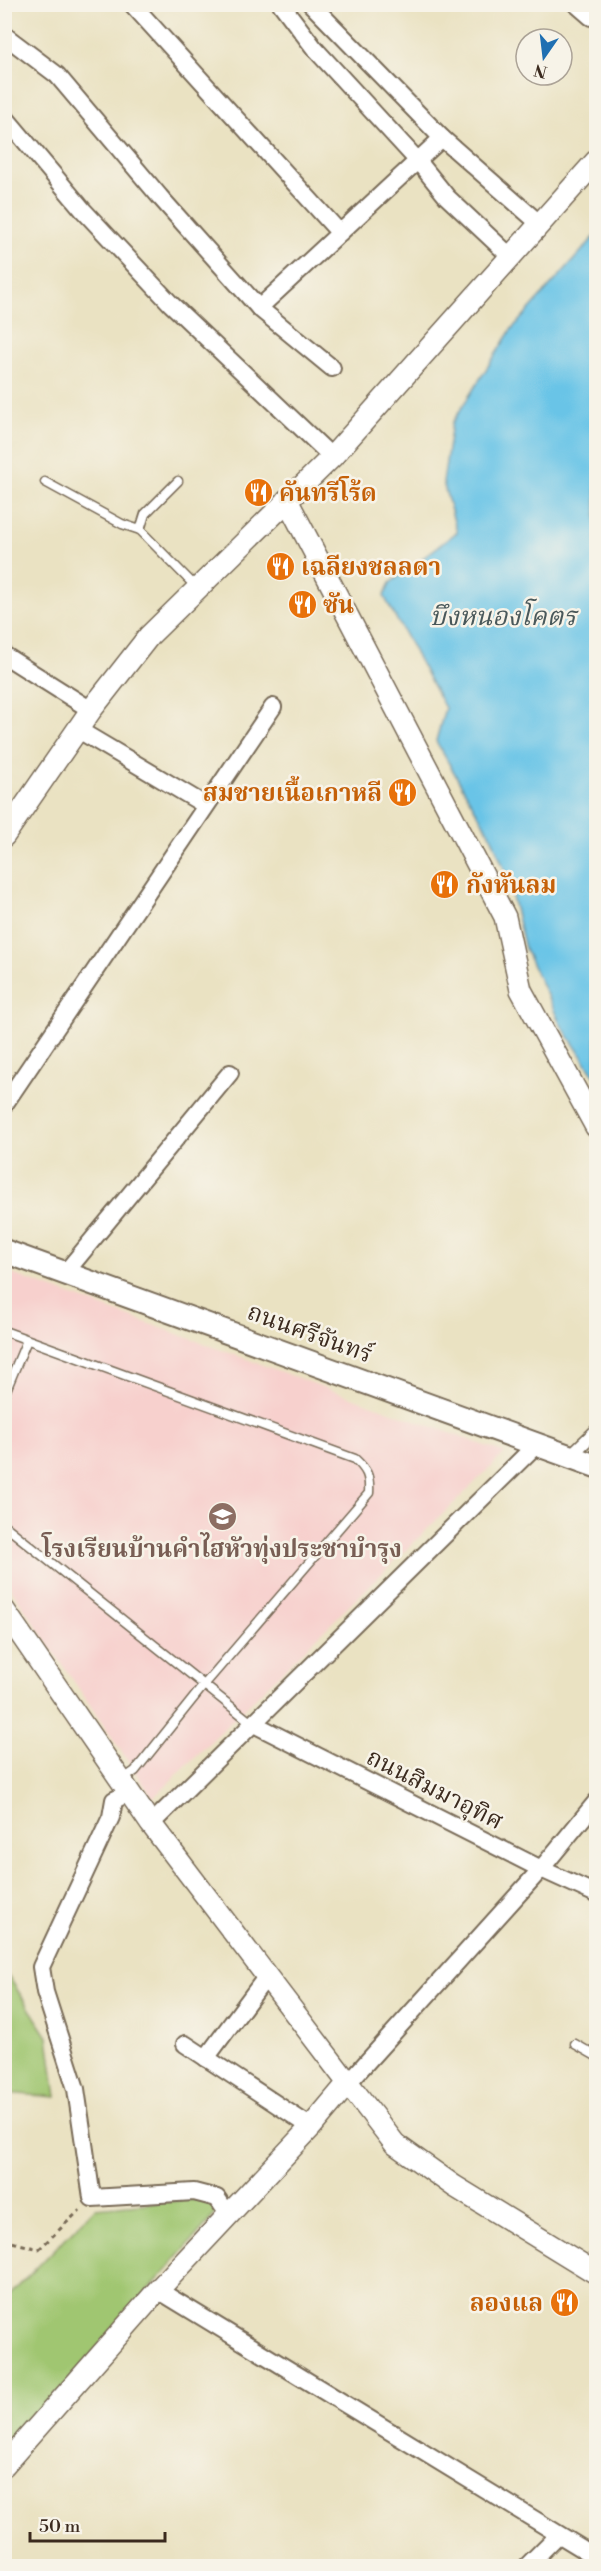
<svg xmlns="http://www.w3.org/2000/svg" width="601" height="2571" font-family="'Libre Bodoni','Noto Serif Thai',serif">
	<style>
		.built { fill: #f7d0cd }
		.green { fill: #a0c671; stroke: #6e7848; stroke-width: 1.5 }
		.water { fill: #69c4e7; stroke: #527782; stroke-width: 1.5 }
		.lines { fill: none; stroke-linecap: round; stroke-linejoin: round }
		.service-casing { stroke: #786a57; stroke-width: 11 }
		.pedestrian-casing { stroke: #786a57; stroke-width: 15 }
		.minor-casing { stroke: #786a57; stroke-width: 20 }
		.tertiary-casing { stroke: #786a57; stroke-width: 24 }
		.secondary-casing { stroke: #786a57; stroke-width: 26 }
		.path { stroke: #786a57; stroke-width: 3; stroke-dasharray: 4.5 4.5; stroke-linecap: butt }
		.service { stroke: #fff; stroke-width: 8 }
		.pedestrian { stroke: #fff; stroke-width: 12 }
		.minor { stroke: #fff; stroke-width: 16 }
		.tertiary { stroke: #fff; stroke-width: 21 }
		.secondary { stroke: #fff; stroke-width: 22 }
		.labels { text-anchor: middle; stroke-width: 5; stroke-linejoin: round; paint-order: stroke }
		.food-label { font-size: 24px; font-weight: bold; fill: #c56008; stroke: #f7f3e8; text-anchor: start }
		.street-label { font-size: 24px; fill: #3b2a1e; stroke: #f7f3e8 }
		.education-label { font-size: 24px; font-weight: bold; fill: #785e54; stroke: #f7f3e8 }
		.water-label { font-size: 26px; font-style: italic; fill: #49585a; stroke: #f7f3e8 }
	</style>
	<rect width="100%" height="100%" fill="#f7f3e8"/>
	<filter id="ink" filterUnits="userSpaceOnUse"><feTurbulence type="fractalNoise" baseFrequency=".0167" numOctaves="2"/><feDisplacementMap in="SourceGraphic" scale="12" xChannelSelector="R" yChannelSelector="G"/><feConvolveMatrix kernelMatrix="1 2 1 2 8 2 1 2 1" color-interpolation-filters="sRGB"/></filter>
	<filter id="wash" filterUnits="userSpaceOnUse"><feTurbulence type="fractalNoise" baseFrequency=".008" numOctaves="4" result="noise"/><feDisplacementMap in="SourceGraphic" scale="24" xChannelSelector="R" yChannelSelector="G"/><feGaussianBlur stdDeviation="1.35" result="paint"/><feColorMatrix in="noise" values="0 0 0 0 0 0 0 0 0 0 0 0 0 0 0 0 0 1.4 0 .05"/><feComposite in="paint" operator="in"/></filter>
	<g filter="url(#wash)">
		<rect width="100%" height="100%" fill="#eae2c2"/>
		<path class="built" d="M4,1271L505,1453L153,1798L5,1580Z"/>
		<g class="green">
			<path d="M5,1971L48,2037L56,2097L5,2093Z"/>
			<path d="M195,2199L215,2202L218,2211L5,2454V2300L95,2208Z"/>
		</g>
		<path class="water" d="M596,235V1078L561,1025L525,949L507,876L492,838L436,741L445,708L384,596L390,583L457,532L443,482L452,423L511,330Z"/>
	</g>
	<g filter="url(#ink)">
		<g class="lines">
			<defs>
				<g id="service">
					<path d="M45,482L122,524L140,530L197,588"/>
					<path d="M140,530L145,514L178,481"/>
					<path d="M4,1331L355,1459C367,1470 370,1476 369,1493L204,1685L135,1771L122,1780"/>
					<path d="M4,1395L27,1340"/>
					<path d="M4,1525L253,1724"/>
					<path d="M575,2044L596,2056"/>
				</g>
				<path id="pedestrian" d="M570,1456L596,1431"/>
				<g id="minor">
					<path d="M132,4L339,232"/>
					<path d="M281,4L315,49L418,161L447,197L512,258"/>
					<path d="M311,4L442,138L541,225"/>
					<path d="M576,4L591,17"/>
					<path d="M4,35L57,75L160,197L259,308L332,368"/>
					<path d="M4,116L83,210L171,304L332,457"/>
					<path d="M259,308L442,138"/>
					<path d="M4,655L91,710"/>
					<path d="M77,729L205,805"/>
					<path d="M4,1105L273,707"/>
					<path d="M65,1273L230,1073"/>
					<path d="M254,1724L541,1869L596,1894"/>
					<path d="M129,1793L114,1800L111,1817L41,1967L45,1992L76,2089L92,2198L194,2192L217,2198L228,2214"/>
					<path d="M151,1824L537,1444"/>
					<path d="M185,2044L311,2127"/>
					<path d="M206,2058L267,1976"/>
					<path d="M348,2083L541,1869L596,1802"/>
					<path d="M158,2290L596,2557"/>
					<path d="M527,2566L558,2535"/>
				</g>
				<g id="tertiary">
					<path d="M287,500L505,917L521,990L596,1127"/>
					<path d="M4,836L91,710L149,636L332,457L596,161"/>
					<path d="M4,1610L151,1824L348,2083L311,2127L158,2290L4,2465"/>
					<path d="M348,2083L395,2144L454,2186L596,2273"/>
				</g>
				<path id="secondary" d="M4,1251L596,1466"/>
			</defs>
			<use href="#service" class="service-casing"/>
			<use href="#pedestrian" class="pedestrian-casing"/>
			<use href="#minor" class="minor-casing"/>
			<use href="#tertiary" class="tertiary-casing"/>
			<use href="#secondary" class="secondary-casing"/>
			<path class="path" d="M4,2240L39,2249L80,2210"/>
			<use href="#service" class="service"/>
			<use href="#pedestrian" class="pedestrian"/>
			<use href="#minor" class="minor"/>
			<use href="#tertiary" class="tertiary"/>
			<use href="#secondary" class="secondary"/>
		</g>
	</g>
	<defs>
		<symbol id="restaurant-disc" viewBox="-11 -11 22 22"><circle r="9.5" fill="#e8710a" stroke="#f7f3e8"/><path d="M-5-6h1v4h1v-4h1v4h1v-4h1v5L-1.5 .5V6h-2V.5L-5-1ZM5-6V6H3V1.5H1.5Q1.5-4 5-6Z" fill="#fff"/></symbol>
		<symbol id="school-disc" viewBox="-11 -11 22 22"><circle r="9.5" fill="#8d6e63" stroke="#f7f3e8"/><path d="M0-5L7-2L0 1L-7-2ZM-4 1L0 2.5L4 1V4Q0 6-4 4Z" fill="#fff"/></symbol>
	</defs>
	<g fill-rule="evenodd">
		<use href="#restaurant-disc" x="242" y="476" width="33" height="33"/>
		<use href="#restaurant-disc" x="264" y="550" width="33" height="33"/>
		<use href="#restaurant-disc" x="286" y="588" width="33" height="33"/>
		<use href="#restaurant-disc" x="386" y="776" width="33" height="33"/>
		<use href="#restaurant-disc" x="428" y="868" width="33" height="33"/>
		<use href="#school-disc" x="206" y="1500" width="33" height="33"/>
		<use href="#restaurant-disc" x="548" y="2286" width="33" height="33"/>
	</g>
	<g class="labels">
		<g class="food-label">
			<text x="279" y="501">คันทรีโร้ด</text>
			<text x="301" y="575">เฉลียงชลลดา</text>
			<text x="323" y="613">ซัน</text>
			<text x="382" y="801" text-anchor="end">สมชายเนื้อเกาหลี</text>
			<text x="466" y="893">กังหันลม</text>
			<text x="543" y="2311" text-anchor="end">ลองแล</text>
		</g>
		<g class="street-label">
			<text transform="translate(310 1333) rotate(20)" y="8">ถนนศรีจันทร์</text>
			<text transform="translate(435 1789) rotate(27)" y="8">ถนนสิมมาอุทิศ</text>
		</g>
		<g class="education-label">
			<text x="222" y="1557">โรงเรียนบ้านคำไฮหัวทุ่งประชาบำรุง</text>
		</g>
		<g class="water-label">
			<text x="503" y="625">บึงหนองโคตร</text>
		</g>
	</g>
	<rect width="601" height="2571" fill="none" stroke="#f7f3e8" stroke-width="24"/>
	<g transform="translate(544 57) rotate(194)"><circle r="28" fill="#f7f3e8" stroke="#aca397" stroke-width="1.5"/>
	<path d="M0-4.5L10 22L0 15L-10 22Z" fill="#1f6fb2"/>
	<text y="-9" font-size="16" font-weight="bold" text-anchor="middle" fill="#3b2a1e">N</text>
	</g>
	<path d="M30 2532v9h135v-9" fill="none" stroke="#3b2a1e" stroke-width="3"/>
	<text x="39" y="2532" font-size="18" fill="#3b2a1e" stroke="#f7f3e8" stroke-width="4.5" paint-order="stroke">50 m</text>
</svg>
